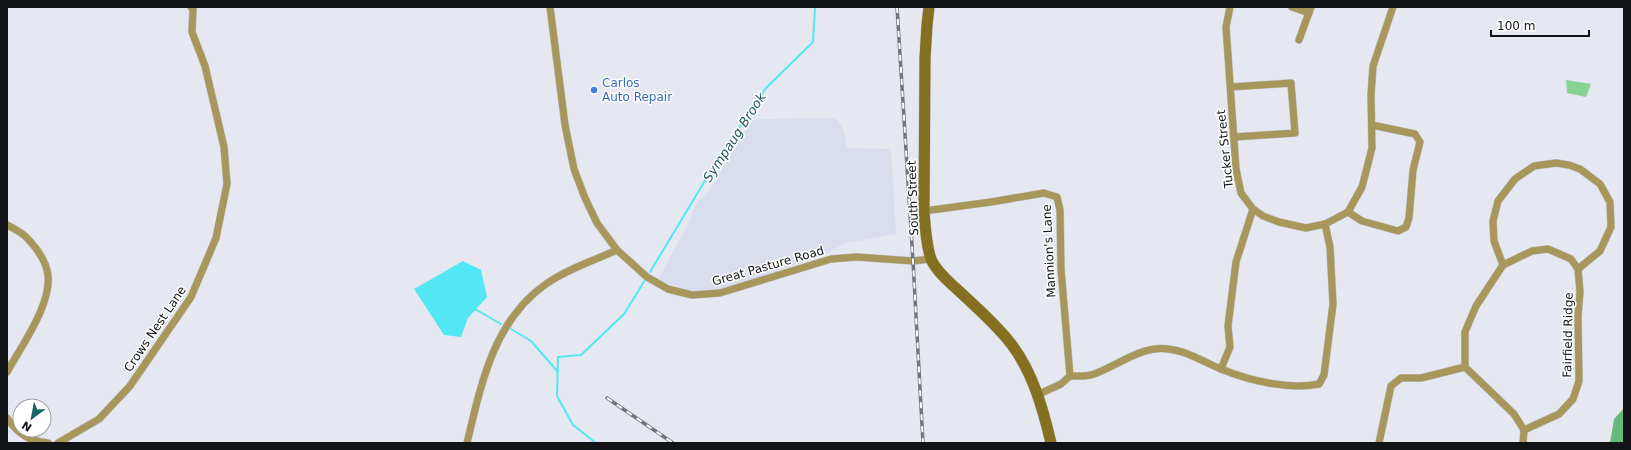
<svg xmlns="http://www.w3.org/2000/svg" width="1631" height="450" font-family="'DejaVu Sans',sans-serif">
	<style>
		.built { fill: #daddee }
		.green { fill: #87d396 }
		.forest { fill: #68ba7a }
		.water { fill: #53e7f4 }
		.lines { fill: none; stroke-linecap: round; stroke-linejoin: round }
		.stream { stroke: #53e7f4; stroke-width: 2 }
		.street-casing { stroke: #c3c5ce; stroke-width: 8 }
		.secondary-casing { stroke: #c3c5ce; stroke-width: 12 }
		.street { stroke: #a8975b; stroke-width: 7 }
		.secondary { stroke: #85701f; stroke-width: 11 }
		.rail-casing { stroke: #73757b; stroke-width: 3.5 }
		.rail { stroke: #fff; stroke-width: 2; stroke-dasharray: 6; stroke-linecap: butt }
		.shop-dot { fill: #3f7fe0; stroke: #fff; stroke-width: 1.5 }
		.labels { text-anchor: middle; stroke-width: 3; stroke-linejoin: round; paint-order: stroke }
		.shop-label { font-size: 12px; fill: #366cbe; stroke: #fff; text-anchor: start }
		.street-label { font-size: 12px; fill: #121316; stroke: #fff }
		.water-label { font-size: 13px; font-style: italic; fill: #1b595e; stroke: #fff }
	</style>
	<rect width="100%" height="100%" fill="#e5e7f1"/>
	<path class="built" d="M836,118L844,131L847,148L891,149L896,234L846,243L820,256L722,291L698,293L658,280L688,224L697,202L707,194L753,119Z"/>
	<path class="green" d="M1566,80L1591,84L1586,97L1567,93Z"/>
	<path class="forest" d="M1624,408V443H1610L1614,419Z"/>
	<path class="water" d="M463,261L481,270L487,297L468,318L461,337L444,335L414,289Z"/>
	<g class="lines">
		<g class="stream">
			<path d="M650,272L724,149L766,88L813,42L815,7"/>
			<path d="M475,309L501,324"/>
			<path d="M511,329L531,341L558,372"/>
			<path d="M596,443L573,425L557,396L558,357L581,355L624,314L645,280"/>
		</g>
		<defs>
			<g id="street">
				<path d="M550,7L565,125L574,169L585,198L597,223L617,250L647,277L668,289L692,295L720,293L831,259L857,257L913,261L931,259"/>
				<path d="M1230,7L1226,27L1236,169L1241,193L1253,209L1263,216L1279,222L1306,228L1325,224L1348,212L1362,187L1372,148L1371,95L1373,66L1393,7"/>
				<path d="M1292,7L1309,13"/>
				<path d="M1299,40L1311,7"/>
				<path d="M1231,87L1291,83L1295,133L1234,137"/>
				<path d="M924,211L991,202L1044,193L1057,197L1060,210L1061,269L1070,376L1061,384L1037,395"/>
				<path d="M1348,212L1362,221L1398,231L1406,227L1409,218L1413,170L1420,142L1415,134L1372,125"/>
				<path d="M7,225C13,228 20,232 25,236C34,245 44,258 47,270C55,300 22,345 7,372"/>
				<path d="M1503,265L1532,251L1548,249L1571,259L1578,269L1580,292L1578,316L1579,381L1573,399L1559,414L1524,430"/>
				<path d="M1465,367V332L1476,306L1503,265L1494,241L1493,221L1498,201L1515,179L1534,166L1556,163L1569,165L1580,169L1600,184L1610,202L1611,227L1600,251L1578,269"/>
				<path d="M1221,369L1230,347L1228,326L1236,262L1253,209"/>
				<path d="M1070,376C1077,376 1087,377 1094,374C1117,366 1142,345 1168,349C1187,351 1204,362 1221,369C1250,381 1289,390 1319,384L1324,375L1333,304L1330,247L1325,224"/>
				<path d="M7,418C18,434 29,441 48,443"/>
				<path d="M58,443L99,419L130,386L191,297L216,238L227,184L224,147L205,66L192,32L193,9L191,7"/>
				<path d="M467,443C481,385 493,321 546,284C567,269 593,261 617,250"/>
				<path d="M1379,443L1391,386L1401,378H1421L1465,367L1514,414L1524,430"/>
				<path d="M1523,443L1524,430"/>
			</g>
			<path id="secondary" d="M929,7L927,25L925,58L924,211C925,225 926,245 931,259C936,271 949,282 959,291C977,308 997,325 1012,345C1033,373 1043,409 1051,443"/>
		</defs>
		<use href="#street" class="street-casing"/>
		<use href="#secondary" class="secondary-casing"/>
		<use href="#street" class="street"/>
		<use href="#secondary" class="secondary"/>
		<defs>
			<g id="rail">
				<path d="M897,7L913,261L923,443"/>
				<path d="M607,398L673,443"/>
			</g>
		</defs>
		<use href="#rail" class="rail-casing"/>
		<use href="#rail" class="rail"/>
	</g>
	<circle class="shop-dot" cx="594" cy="90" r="4"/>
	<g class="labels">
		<g class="shop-label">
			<text x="602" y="87">Carlos<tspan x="602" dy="14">Auto Repair</tspan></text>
		</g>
		<g class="street-label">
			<text transform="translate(1225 149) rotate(-96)" y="4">Tucker Street</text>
			<text transform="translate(913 198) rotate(-92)" y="4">South Street</text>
			<text transform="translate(1049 251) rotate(-93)" y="4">Mannion's Lane</text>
			<text transform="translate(768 266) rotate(-16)" y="4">Great Pasture Road</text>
			<text transform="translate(155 329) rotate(-56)" y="4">Crows Nest Lane</text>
			<text transform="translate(1568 335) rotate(-89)" y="4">Fairfield Ridge</text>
		</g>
		<g class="water-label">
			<text transform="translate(734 137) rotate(-57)" y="5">Sympaug Brook</text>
		</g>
	</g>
	<rect width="1631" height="450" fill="none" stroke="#121316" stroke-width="16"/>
	<g transform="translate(32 418) rotate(212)"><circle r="19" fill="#ffffff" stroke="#a0a1a2"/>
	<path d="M0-3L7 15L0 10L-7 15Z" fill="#166568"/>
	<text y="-6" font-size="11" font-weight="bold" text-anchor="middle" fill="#121316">N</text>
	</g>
	<path d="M1491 30v6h98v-6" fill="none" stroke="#121316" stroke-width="2"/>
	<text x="1497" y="30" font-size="12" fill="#121316" stroke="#ffffff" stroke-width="3" paint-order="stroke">100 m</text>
</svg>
